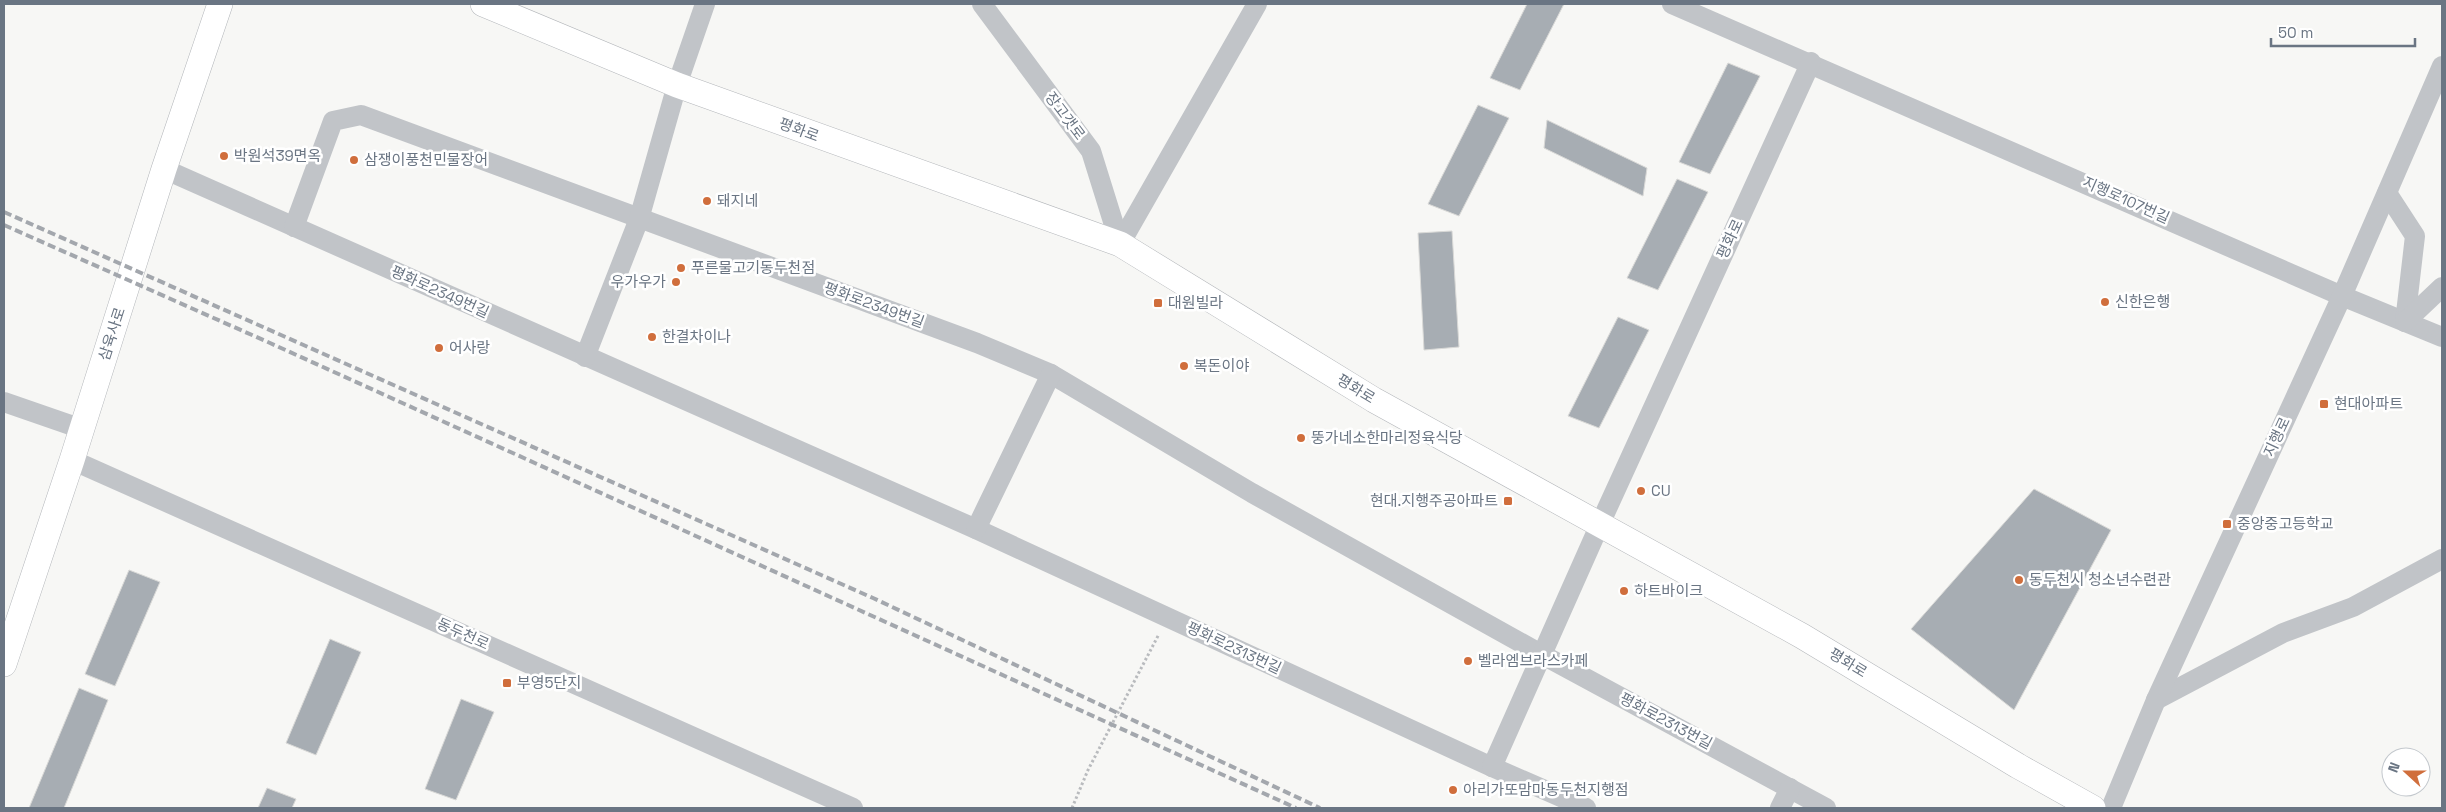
<svg xmlns="http://www.w3.org/2000/svg" width="2446" height="812" font-family="'Space Grotesk','Noto Sans KR',sans-serif">
	<style>
		.building { fill: #a7adb3; stroke: #d9d9d7 }
		.lines { fill: none; stroke-linecap: round; stroke-linejoin: round }
		.major-casing { stroke: #b3b6ba; stroke-width: 26 }
		.path { stroke: #b9bbbe; stroke-width: 3; stroke-dasharray: 2.5 2.5; stroke-linecap: butt }
		.minor { stroke: #c1c4c8; stroke-width: 20 }
		.major { stroke: #fff; stroke-width: 25 }
		.rail { stroke: #a3a7ad; stroke-width: 4; stroke-dasharray: 8 4; stroke-linecap: butt }
		.poi-dot { fill: #d06e3c; stroke: #fff; stroke-width: 2 }
		.labels { text-anchor: middle; stroke-width: 5; stroke-linejoin: round; paint-order: stroke }
		.street-label { font-size: 15px; fill: #6a7583; stroke: #fff }
		.poi-label { font-size: 15px; fill: #6a7583; stroke: #fff; text-anchor: start }
	</style>
	<rect width="100%" height="100%" fill="#f7f7f5"/>
	<g class="building">
		<path d="M1527,4H1564L1520,90L1490,78Z"/>
		<path d="M1728,63L1760,76L1710,174L1679,162Z"/>
		<path d="M1478,105L1509,118L1459,216L1428,204Z"/>
		<path d="M1547,120L1647,168L1643,196L1544,148Z"/>
		<path d="M1677,179L1708,192L1658,290L1627,278Z"/>
		<path d="M1452,231L1459,347L1424,350L1418,233Z"/>
		<path d="M1618,317L1649,330L1599,428L1568,416Z"/>
		<path d="M2034,489L2111,530L2014,710L1911,629Z"/>
		<path d="M129,570L160,582L115,686L85,674Z"/>
		<path d="M330,639L361,652L316,755L286,743Z"/>
		<path d="M79,688L108,700L64,808H29Z"/>
		<path d="M461,699L494,712L456,800L425,789Z"/>
		<path d="M267,788L296,799L292,808H258Z"/>
	</g>
	<g class="lines">
		<defs>
			<g id="major">
				<path d="M483,4L677,85L1120,244L1374,400L1802,636L2018,766L2093,808"/>
				<path d="M4,664L72,460L164,169L220,4"/>
			</g>
		</defs>
		<use href="#major" class="major-casing"/>
		<path class="path" d="M1072,808L1088,770L1159,634"/>
		<g class="minor">
			<path d="M982,4L1091,151L1120,244"/>
			<path d="M1672,4L2342,296L2442,337"/>
			<path d="M164,169L976,529L1492,767L1586,808"/>
			<path d="M2387,193L2415,236L2405,322"/>
			<path d="M294,227L333,121L361,115L977,343L1051,374L1252,493L1541,654L1826,808"/>
			<path d="M1120,244L1257,4"/>
			<path d="M2405,322L2442,287"/>
			<path d="M585,357L639,219L677,85L705,4"/>
			<path d="M4,402L82,429"/>
			<path d="M72,460L853,808"/>
			<path d="M976,529L1051,374"/>
			<path d="M2156,700L2283,633L2353,607L2442,559"/>
			<path d="M1492,767L1600,524L1811,62"/>
			<path d="M1780,808L1790,788"/>
			<path d="M2111,808L2156,700L2342,296L2442,66"/>
		</g>
		<use href="#major" class="major"/>
		<g class="rail">
			<path d="M4,212L873,598L1320,808"/>
			<path d="M4,225L270,343L1296,808"/>
		</g>
	</g>
	<g class="poi-dot">
		<circle cx="224" cy="156" r="5"/>
		<circle cx="354" cy="160" r="5"/>
		<circle cx="707" cy="201" r="5"/>
		<circle cx="681" cy="268" r="5"/>
		<circle cx="676" cy="282" r="5"/>
		<circle cx="2105" cy="302" r="5"/>
		<rect x="1153" y="298" width="10" height="10" rx="2.5"/>
		<circle cx="652" cy="337" r="5"/>
		<circle cx="439" cy="348" r="5"/>
		<circle cx="1184" cy="366" r="5"/>
		<rect x="2319" y="399" width="10" height="10" rx="2.5"/>
		<circle cx="1301" cy="438" r="5"/>
		<circle cx="1641" cy="491" r="5"/>
		<rect x="1503" y="496" width="10" height="10" rx="2.5"/>
		<rect x="2222" y="519" width="10" height="10" rx="2.5"/>
		<circle cx="2019" cy="580" r="5"/>
		<circle cx="1624" cy="591" r="5"/>
		<circle cx="1468" cy="661" r="5"/>
		<rect x="502" y="678" width="10" height="10" rx="2.5"/>
		<circle cx="1453" cy="790" r="5"/>
	</g>
	<g class="labels">
		<g class="street-label">
			<text transform="translate(1065 116) rotate(53)" y="5">장고갯로</text>
			<text transform="translate(799 130) rotate(20)" y="5">평화로</text>
			<text transform="translate(2126 200) rotate(24)" y="5">지행로107번길</text>
			<text transform="translate(1730 239) rotate(-65)" y="5">평화로</text>
			<text transform="translate(440 292) rotate(24)" y="5">평화로2349번길</text>
			<text transform="translate(874 305) rotate(20)" y="5">평화로2349번길</text>
			<text transform="translate(112 334) rotate(-72)" y="5">삼육사로</text>
			<text transform="translate(1356 389) rotate(31)" y="5">평화로</text>
			<text transform="translate(2277 437) rotate(-65)" y="5">지행로</text>
			<text transform="translate(463 634) rotate(24)" y="5">동두천로</text>
			<text transform="translate(1234 648) rotate(25)" y="5">평화로2313번길</text>
			<text transform="translate(1848 663) rotate(31)" y="5">평화로</text>
			<text transform="translate(1666 721) rotate(28)" y="5">평화로2313번길</text>
		</g>
		<g class="poi-label">
			<text x="234" y="161">박원석39면옥</text>
			<text x="364" y="165">삼쟁이풍천민물장어</text>
			<text x="717" y="206">돼지네</text>
			<text x="691" y="273">푸른물고기동두천점</text>
			<text x="666" y="287" text-anchor="end">우가우가</text>
			<text x="2115" y="307">신한은행</text>
			<text x="1168" y="308">대원빌라</text>
			<text x="662" y="342">한결차이나</text>
			<text x="449" y="353">어사랑</text>
			<text x="1194" y="371">복돈이야</text>
			<text x="2334" y="409">현대아파트</text>
			<text x="1311" y="443">뚱가네소한마리정육식당</text>
			<text x="1651" y="496">CU</text>
			<text x="1498" y="506" text-anchor="end">현대.지행주공아파트</text>
			<text x="2237" y="529">중앙중고등학교</text>
			<text x="2029" y="585">동두천시 청소년수련관</text>
			<text x="1634" y="596">하트바이크</text>
			<text x="1478" y="666">벨라엠브라스카페</text>
			<text x="517" y="688">부영5단지</text>
			<text x="1463" y="795">아리가또맘마동두천지행점</text>
		</g>
	</g>
	<rect width="2446" height="812" fill="none" stroke="#6a7583" stroke-width="10"/>
	<g transform="translate(2406 772) rotate(291)"><circle r="24" fill="#ffffff" stroke="#c3c8cd"/>
	<path d="M0-4L9 19L0 12L-9 19Z" fill="#d06e3c"/>
	<text y="-8" font-size="14" font-weight="bold" text-anchor="middle" fill="#6a7583">N</text>
	</g>
	<path d="M2271 38v8h144v-8" fill="none" stroke="#6a7583" stroke-width="2.5"/>
	<text x="2278" y="38" font-size="15" fill="#6a7583" stroke="#ffffff" stroke-width="4" paint-order="stroke">50 m</text>
</svg>
